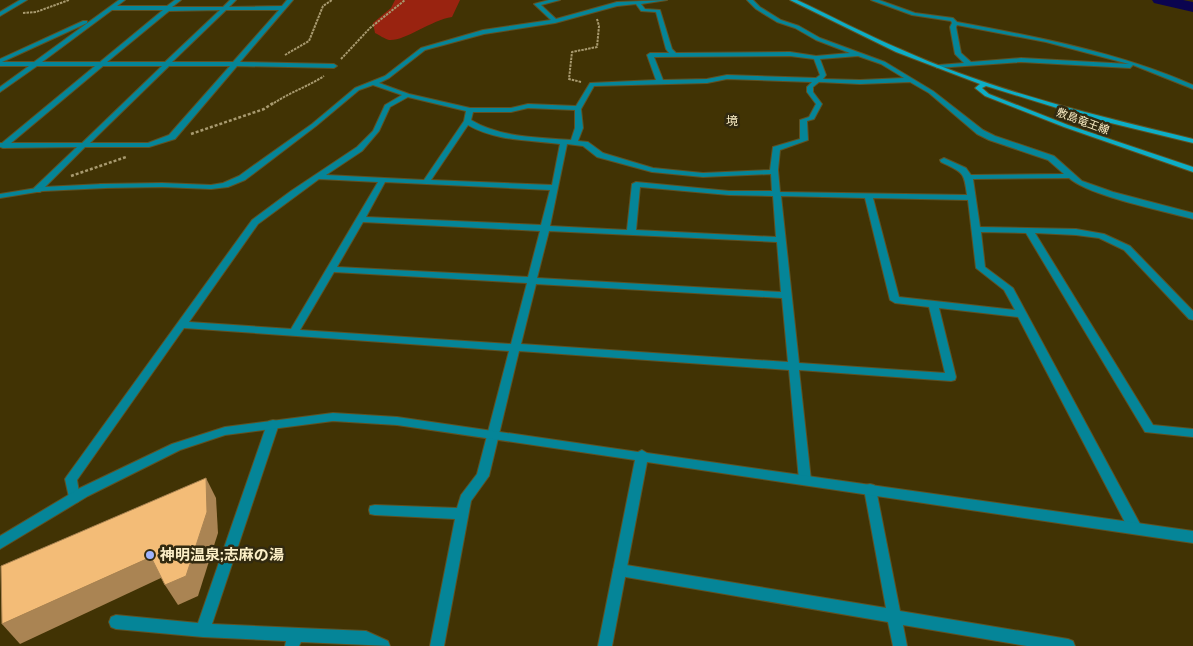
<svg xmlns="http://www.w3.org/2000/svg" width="1193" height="646" font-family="'Nunito Sans','Noto Sans JP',sans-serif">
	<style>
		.green { fill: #992310 }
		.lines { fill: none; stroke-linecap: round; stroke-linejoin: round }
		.river { fill: #0b0450; fill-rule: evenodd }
		.minor-casing { stroke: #5f5123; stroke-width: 2 }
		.tertiary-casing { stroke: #5f5123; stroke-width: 2 }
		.secondary-casing { stroke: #5f5123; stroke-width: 2 }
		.path-far1 { stroke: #a89a6f; stroke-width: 2; stroke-dasharray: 2.5 1; stroke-linecap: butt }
		.path { stroke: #a89a6f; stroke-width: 2.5; stroke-dasharray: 3 2; stroke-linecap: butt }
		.minor { fill: #058598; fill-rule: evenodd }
		.tertiary { fill: #058598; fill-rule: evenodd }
		.secondary { fill: #0daec6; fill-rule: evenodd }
		.shaded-wall { fill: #aa8453 }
		.building { fill: #f3bc77; stroke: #aa8453 }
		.poi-dot { fill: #9fb3fd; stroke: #322a10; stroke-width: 2 }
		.labels { text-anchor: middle; stroke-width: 5; stroke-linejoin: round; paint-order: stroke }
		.far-street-label { font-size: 11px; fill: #fcefc7; stroke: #322a10 }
		.far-quarter-label { font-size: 12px; fill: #fcefc7; stroke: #322a10 }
		.near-poi-label { font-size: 15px; font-weight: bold; fill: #fcefc7; stroke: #322a10; text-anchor: start }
	</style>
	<rect width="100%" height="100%" fill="#413304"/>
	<path class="green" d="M395,0H460L452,17C431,20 406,41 389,40C385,39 379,35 375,33L373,23L391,8Z"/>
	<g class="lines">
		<path class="river" d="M1152,0H1183L1193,2V12L1154,3Z"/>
		<defs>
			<g id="minor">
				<path d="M20,0H27L0,16V12Z"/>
				<path d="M119,0H125L117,6H167L175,0H181L172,7H223L230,0H236L229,7L282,6L287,0H293L240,62L334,64L337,66L334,68L237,66L175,139L149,147H85L40,192H34V188L77,147L3,148L0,147V143H2L95,66H37L0,92V87L29,66H0V59L83,21H87V23L2,62H34ZM112,10H163L100,62H42ZM220,10L165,62H107L169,11ZM226,10H279L233,62H172ZM103,66H162L82,143H11ZM169,66H230L169,135L148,143H90Z"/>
				<path d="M549,0H560L541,5L556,19L617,2L667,0L641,4L645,9L660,10L672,49L676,53L790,52L816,56L850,53L816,40L795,28L777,22L756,9L747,0H753L760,7L781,20L799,26L820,38L885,62L933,91L983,130L995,136L1054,156L1082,181L1113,192L1193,213V219C1164,211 1089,196 1069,178L973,179L980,227L1076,229L1104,234L1130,246L1193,311V320L1189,319L1124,250L1099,238L1076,235L1035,233L1153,425L1193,429V437L1145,432L1026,233L981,232L985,267L1013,288L1140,524L1142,528L1140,532L1135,533L1130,532L1018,317L939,308L956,377L955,380L951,381L799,370L811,480L809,483L805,485L801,483L799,480L789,370L519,351L489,476L471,501L444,646H430L455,519L375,515L370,514L369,510L370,506L375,505L457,508L461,495L477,474L509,351L184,328L77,480L80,498L78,502L74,503L70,502L65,479L67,476L252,220L291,191L357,147L373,131L385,105L402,95L373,85L359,90L316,126L245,180L228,187L211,189L162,187L103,188H100V184L162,183L211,185L223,183L239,176L250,168L312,124L355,88L385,76L421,48L483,30L551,20L534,4ZM636,4L641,11L656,12L666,49L669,53H650L647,55L656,80L590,83L576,106L528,104L511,108H470L409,94L379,83L389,78L425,50L484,34L555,23L617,6ZM790,56L814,59L820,75L816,78L727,75L707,79L663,80L654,57ZM858,56L881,64L904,78L860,80L823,79L826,75L820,59ZM727,79L812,82L807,87V92L816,104L809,117L800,120V139L773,147L770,170L703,173L653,168L603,153L588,142L578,141L583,128L581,109L594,86L707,83ZM819,82L860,84L910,82L929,93L977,134L989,140L1048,160L1064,174L971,175L966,168L944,158L940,160L941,162C963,173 964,171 967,195L780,192L778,170L780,150L808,140L807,121L814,119L822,104L813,92V87ZM408,97L466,111L464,121L424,180L326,175L362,151L379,131L390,107ZM528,108L575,110V128L571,140C538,137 501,138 471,120L473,112H511ZM468,125C495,141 529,140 560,144L552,185L431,180ZM567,144L583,146L597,157L652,172L703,177L771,174L772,191H729L636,182L632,184L627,230L550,226ZM319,179L378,182L291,329L189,322L258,224ZM385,182L550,190L541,225L366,217ZM640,187L729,195L773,196L776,237L636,230ZM781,196L865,198L890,300L895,303L929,307L945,373L799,363ZM873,198L968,200L976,268L1004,290L1015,310L899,297ZM363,222L540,231L528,277L337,267ZM549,231L777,242L781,292L537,278ZM334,272L527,283L511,344L300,330ZM536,284L782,298L788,362L521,344Z"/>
				<path d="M871,0H879L915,13L953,18L957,22C1038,37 1117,52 1193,85V89L1133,65L1130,68L1021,62L937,68L936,67L939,65L964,63L955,54L950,27L952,23L951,21L912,15ZM957,25L1046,42L1129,64L1021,58L971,62L961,53L956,27Z"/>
				<path d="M273,420L277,421L279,424L212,624L366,631L388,641L390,646L301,642L299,646H285L286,641L203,637L116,629L111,627L109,622L111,617L116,615L198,623L267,424L269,421Z"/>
				<path d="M870,484L874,485L876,489L900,611L1068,639L1073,641L1075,646H1027L903,625L907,646H893L888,622L620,576L615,574L613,570L615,566L620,564L886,608L864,489L866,485Z"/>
			</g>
			<g id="tertiary">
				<path d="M103,184H106V188L43,191L0,198V194L43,187Z"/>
				<path d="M333,413L397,417L638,452L642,450L647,453L1193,531V543L647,462L612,646H598L635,460L397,425L333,421L225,435L180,450L88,496L0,549V536L80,488L172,444L225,427Z"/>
			</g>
			<path id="secondary" d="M790,0H797C831,16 865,34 900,49C993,91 1094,115 1193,139V143L1086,117L986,86L982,88L989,94L1068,125L1193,167V172L1064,127L985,96L975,88L980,84L896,52Z"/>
		</defs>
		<use href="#minor" class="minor-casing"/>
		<use href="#tertiary" class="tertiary-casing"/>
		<use href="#secondary" class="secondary-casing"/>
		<g class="path-far1">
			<path d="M23,13L36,12L69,0"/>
			<path d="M285,55L309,41L323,6L332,0"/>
			<path d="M341,59L370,28L405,0"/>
			<path d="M581,82L569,79L572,52L597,47L599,26L597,19"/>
			<path d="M271,105C288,93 307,87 324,76"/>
		</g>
		<g class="path">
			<path d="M191,134L264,109L273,103"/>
			<path d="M71,176L126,157"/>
		</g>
		<use href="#minor" class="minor"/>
		<use href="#tertiary" class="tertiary"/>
		<use href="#secondary" class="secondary"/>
	</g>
	<g class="shaded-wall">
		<path d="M206,478L216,498L218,533L198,596L178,605L165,585Z"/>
		<path d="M151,557L163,577L20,644L2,624Z"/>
	</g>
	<path class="building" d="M206,478L207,512L186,576L165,585L151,557L2,624L1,566Z"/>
	<circle class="poi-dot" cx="150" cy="555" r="5"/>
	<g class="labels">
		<g class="far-street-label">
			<text transform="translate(1083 121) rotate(20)" y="4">敷島竜王線</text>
		</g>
		<g class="far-quarter-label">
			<text x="732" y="125">境</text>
		</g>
		<g class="near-poi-label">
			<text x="160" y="560">神明温泉;志麻の湯</text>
		</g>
	</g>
</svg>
